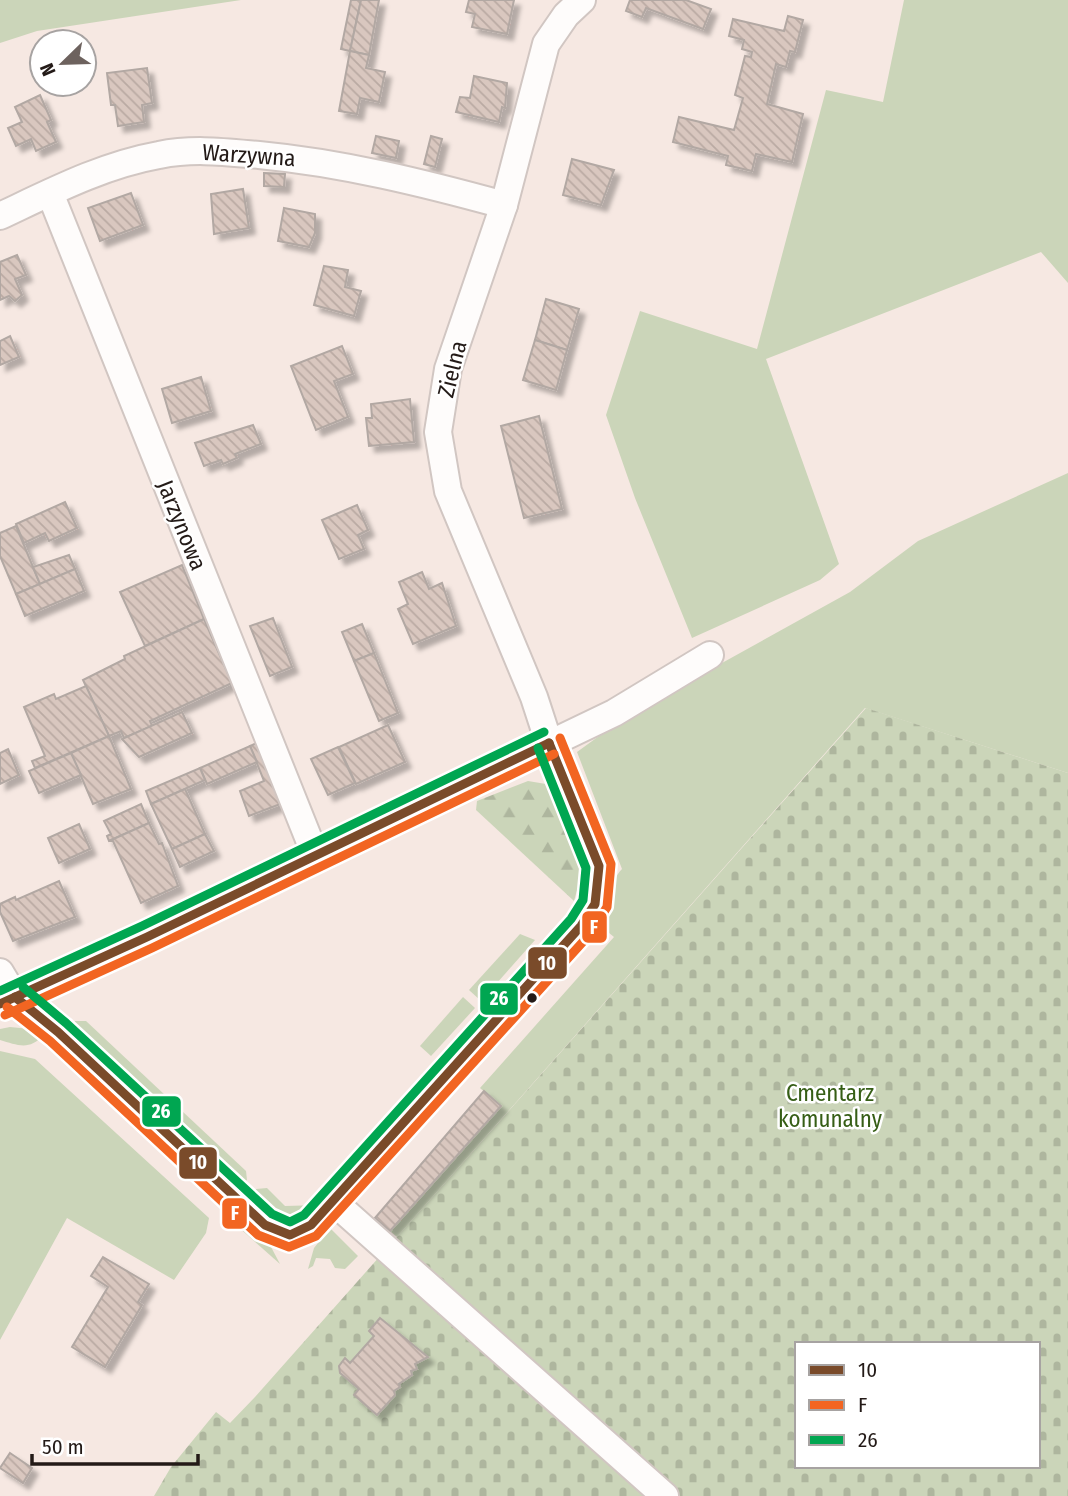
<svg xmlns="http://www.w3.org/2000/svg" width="1068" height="1496" font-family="'Fira Sans Condensed',sans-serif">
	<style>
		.grass { fill: #cbd5b9 }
		.forest { fill: url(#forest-firs) }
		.cemetery { fill: url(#cemetery-stones); fill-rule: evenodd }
		.building { fill: url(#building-back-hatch); stroke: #b2a8a3; stroke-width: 2; filter: url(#shadow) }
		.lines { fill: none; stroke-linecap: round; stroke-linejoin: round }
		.minor-casing { stroke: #d1c6c2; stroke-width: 30 }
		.minor { stroke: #fefcfb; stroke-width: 26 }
		.bus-1-casing { stroke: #fff; stroke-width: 14 }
		.bus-2-casing { stroke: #fff; stroke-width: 14 }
		.bus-3-casing { stroke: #fff; stroke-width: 14 }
		.bus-1 { stroke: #7a4b2a; stroke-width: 9 }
		.bus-2 { stroke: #f26522; stroke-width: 9 }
		.bus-3 { stroke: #00a651; stroke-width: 9 }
		.bus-dot { fill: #231a17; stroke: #fff; stroke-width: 2.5 }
		.labels { text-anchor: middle; stroke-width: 5; stroke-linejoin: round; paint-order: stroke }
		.street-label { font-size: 23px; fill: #231a17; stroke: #fff }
		.park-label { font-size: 23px; fill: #365e16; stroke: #fff }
		.line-badge { stroke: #fff; stroke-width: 2.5 }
		.badge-label { font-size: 19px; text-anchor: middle; font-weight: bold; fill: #fff }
	</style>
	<defs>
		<pattern id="forest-firs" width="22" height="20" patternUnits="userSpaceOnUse" patternTransform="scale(1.75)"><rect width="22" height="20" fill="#cbd5b9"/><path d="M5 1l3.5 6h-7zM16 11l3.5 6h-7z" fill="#aeb69e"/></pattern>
		<pattern id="cemetery-stones" width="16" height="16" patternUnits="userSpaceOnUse" patternTransform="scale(1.75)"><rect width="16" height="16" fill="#cbd5b9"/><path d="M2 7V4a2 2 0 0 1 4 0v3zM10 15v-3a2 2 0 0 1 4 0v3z" fill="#aeb69e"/></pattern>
		<pattern id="building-back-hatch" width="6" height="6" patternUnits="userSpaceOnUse" patternTransform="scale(1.75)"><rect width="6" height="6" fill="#d9c7bf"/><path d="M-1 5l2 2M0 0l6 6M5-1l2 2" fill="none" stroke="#baaaa3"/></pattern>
		<filter id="shadow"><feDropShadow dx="6" dy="6" stdDeviation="2" flood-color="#0004"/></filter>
	</defs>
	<rect width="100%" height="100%" fill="#f6e8e2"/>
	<g class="grass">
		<path d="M0,0H241L37,31L0,43Z"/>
		<path d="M904,0H1068V283L1041,252L766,359L839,564L820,580L692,638L635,498L606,415L640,311L757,349L826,90L883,102Z"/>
		<path d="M1068,473V773L865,708L397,1237L390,1231L500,1106L480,1088L614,937L598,924C608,907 609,882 622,869L577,752L628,715L850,592L918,541Z"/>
		<path d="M520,934L535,940L481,1001L469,990Z"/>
		<path d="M463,997L475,1008L431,1056L420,1046Z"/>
		<path d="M75,1021H86L246,1171L247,1180L241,1185L70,1027Z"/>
		<path d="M10,1027L30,1029L43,1035C30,1051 17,1045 0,1040V1029Z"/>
		<path d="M0,1051L35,1059L209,1218L206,1233L174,1280L67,1218L0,1340Z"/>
		<path d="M267,1188L285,1206L320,1205C293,1223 274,1214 252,1194L256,1189Z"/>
		<path d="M235,1212L270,1245L280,1264L235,1224Z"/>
		<path d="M330,1228L358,1256L345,1269L335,1268L330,1259L316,1258L313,1266L308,1269L314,1248Z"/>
	</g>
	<path class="forest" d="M528,781L546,784L552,791L580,859L582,873L574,901L476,810L477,801Z"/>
	<path class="cemetery" d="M866,708L1068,773V1496H154L171,1467L216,1412L230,1423L255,1397ZM797,1344H1038V1466H797Z"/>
	<g class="building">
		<path d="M351,0H361L350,51L341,49Z"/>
		<path d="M361,0H379L369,55L350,51Z"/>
		<path d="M469,0H514L507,34L472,27L475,14L466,12Z"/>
		<path d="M630,0H686L711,9L703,29L646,8L642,17L626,11Z"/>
		<path d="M788,16L803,20L795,52L790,51L786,67L776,64L767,104L803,114L792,162L756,154L752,171L726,165L728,156L673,142L679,117L734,130L743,98L735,95L745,56L751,57L752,52L742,49L744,40L729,36L733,19L784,31Z"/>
		<path d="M350,51L369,55L366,68L385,72L379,102L360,98L357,114L339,111Z"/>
		<path d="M147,68L152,103L142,105L144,122L118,126L115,105H111L107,73Z"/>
		<path d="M474,76L507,83L505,108L502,107L499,122L456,112L460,97L470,98Z"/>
		<path d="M40,95L51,120L47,122L56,142L36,151L31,139L16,146L8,128L22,122L15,107Z"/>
		<path d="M376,136L399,141L396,158L372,153Z"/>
		<path d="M431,136L442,139L435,167L424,164Z"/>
		<path d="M572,159L614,170L601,205L563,195Z"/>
		<path d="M264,173L285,174L284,187L264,186Z"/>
		<path d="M243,189L249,228L214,234L211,194Z"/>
		<path d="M131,193L143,225L100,241L88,208Z"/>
		<path d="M284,208L315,214V233L309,247L278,241Z"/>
		<path d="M17,255L26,275L15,279L22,295L15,301L9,296L0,300V262Z"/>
		<path d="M324,266L348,270L345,287L361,291L354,316L314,305Z"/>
		<path d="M546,299L579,309L567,350L535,340Z"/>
		<path d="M10,336L19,357L0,365V341Z"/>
		<path d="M535,340L567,350L556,390L523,380Z"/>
		<path d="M342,346L353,374L334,381L348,417L316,430L291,366Z"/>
		<path d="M201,377L211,411L172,423L162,389Z"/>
		<path d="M410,399L414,442L369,446L366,418H372L371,404Z"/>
		<path d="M539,416L562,509L524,518L501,426Z"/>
		<path d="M253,425L261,444L235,454L237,458L223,464L221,460L204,466L195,443Z"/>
		<path d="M65,502L77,528L49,541L45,533L24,543L16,524Z"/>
		<path d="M357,505L368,530L358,535L364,549L339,559L322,520Z"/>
		<path d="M16,526L40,584L16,594L0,556V533Z"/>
		<path d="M69,555L75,569L40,584L33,567Z"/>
		<path d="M182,565L204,619L145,646L120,592Z"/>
		<path d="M75,569L84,591L25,616L16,594Z"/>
		<path d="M422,572L429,589L442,583L456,626L413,644L398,609L408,604L399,582Z"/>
		<path d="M273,618L292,667L270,676L250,626Z"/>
		<path d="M204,619L232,683L150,721L152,726L124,738L121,731L109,736L83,680L125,659L124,656Z"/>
		<path d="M362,624L374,653L354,661L342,632Z"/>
		<path d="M374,653L398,713L379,721L354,661Z"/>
		<path d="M86,686L109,736L35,768L32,761L45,756L24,707L54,694L56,699Z"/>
		<path d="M182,712L192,733L139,757L122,739Z"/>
		<path d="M388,725L405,762L356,784L339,747Z"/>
		<path d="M109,736L131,789L93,804L71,753Z"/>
		<path d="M259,742L283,803L249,816L240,791L264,781L250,746Z"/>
		<path d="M250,746L257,762L207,784L200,768Z"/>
		<path d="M338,747L355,783L328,795L311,759Z"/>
		<path d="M8,749L19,775L0,784V753Z"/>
		<path d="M71,753L81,775L39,793L29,771Z"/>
		<path d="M200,768L205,780L151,804L146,791Z"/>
		<path d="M185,789L205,834L172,849L151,804Z"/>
		<path d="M141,804L149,823L109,841L107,836L111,834L104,821Z"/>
		<path d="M149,823L159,844L162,843L178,886L141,903L113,841H109Z"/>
		<path d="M79,824L90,849L59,863L48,838Z"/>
		<path d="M205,834L214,851L180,867L172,849Z"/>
		<path d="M59,881L75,917L13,941L0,912V904L15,897L16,900Z"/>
		<path d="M484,1091L501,1106L390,1231L375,1218Z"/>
		<path d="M103,1257L149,1284L138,1302L142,1305L105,1367L72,1347L108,1287L91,1276Z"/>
		<path d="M380,1318L428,1357L415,1364L417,1369L411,1371L412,1375L399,1384L400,1387L394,1391L395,1395L377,1415L354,1395L359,1389L340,1373L339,1366L345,1358L350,1363L374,1336L369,1331Z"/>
		<path d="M10,1453L32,1468L23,1483L0,1468Z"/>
	</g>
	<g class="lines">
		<defs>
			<g id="minor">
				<path d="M50,193L316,857"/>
				<path d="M0,216C51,192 103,165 159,155C193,148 225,152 259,155C343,163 424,183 504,205"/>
				<path d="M549,743L534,697L448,491L438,432L448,369L504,205L546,44L566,15L582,0"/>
				<path d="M0,972L15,997"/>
				<path d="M0,1004L147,937L614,713L710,655"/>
				<path d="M335,1203L665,1496"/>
			</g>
		</defs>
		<use href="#minor" class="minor-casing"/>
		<use href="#minor" class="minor"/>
		<defs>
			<g id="bus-1">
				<path d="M15,997L58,1032L265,1225L290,1235L311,1225L581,926L595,904L599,866L549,743"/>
				<path d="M0,1004L147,937L549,743"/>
			</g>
			<g id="bus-2">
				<path d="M7,1007L50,1041L258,1235L289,1247L316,1236L590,934L607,907L611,864L560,738"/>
				<path d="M5,1015L152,948L554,754"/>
			</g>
			<g id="bus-3">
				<path d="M23,987L66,1023L272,1214L290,1222L304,1215L571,919L583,900L586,868L538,748"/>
				<path d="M0,991L142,926L544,732"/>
			</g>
		</defs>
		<use href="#bus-1" class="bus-1-casing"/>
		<use href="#bus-2" class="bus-2-casing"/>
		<use href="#bus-3" class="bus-3-casing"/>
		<use href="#bus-1" class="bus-1"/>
		<use href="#bus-2" class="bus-2"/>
		<use href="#bus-3" class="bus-3"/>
	</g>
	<circle class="bus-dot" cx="532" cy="998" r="6"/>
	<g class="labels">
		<g class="street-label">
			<text transform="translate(249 155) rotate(4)" y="8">Warzywna</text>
			<text transform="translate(452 369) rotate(-76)" y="8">Zielna</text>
			<text transform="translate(182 525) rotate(68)" y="8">Jarzynowa</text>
		</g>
		<g class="park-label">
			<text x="830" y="1101">Cmentarz<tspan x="830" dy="26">komunalny</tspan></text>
		</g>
	</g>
	<g class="line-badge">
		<rect x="581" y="910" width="27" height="34" rx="7" fill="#f26522"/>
		<rect x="527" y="946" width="41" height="34" rx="7" fill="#7a4b2a"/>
		<rect x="479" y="982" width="40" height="34" rx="7" fill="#00a651"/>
		<rect x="141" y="1095" width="41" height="33" rx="7" fill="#00a651"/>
		<rect x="178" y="1146" width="40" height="34" rx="7" fill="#7a4b2a"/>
		<rect x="221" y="1197" width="27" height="33" rx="7" fill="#f26522"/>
	</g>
	<g class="badge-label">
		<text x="594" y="934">F</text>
		<text x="547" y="970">10</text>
		<text x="499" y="1005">26</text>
		<text x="161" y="1118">26</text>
		<text x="198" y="1169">10</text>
		<text x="235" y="1220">F</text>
	</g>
	<rect x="795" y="1342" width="245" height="126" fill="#ffffff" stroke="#a7a3a2" stroke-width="2"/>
	<rect x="809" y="1365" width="35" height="10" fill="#7a4b2a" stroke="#a7a3a2" stroke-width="2"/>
	<text x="858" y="1377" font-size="21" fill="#231a17">10</text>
	<rect x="809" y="1400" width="35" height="10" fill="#f26522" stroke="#a7a3a2" stroke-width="2"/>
	<text x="858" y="1412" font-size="21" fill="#231a17">F</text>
	<rect x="809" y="1435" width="35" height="10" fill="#00a651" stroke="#a7a3a2" stroke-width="2"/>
	<text x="858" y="1447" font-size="21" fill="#231a17">26</text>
	<g transform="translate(63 63) rotate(247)"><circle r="33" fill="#ffffff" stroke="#a7a3a2" stroke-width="2"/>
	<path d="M0-5L12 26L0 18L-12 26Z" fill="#6d625e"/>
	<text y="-10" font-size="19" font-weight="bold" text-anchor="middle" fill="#231a17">N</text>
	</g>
	<path d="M32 1454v10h166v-10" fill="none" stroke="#231a17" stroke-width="3.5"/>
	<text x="42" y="1454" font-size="21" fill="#231a17" stroke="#ffffff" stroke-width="5" paint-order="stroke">50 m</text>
</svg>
